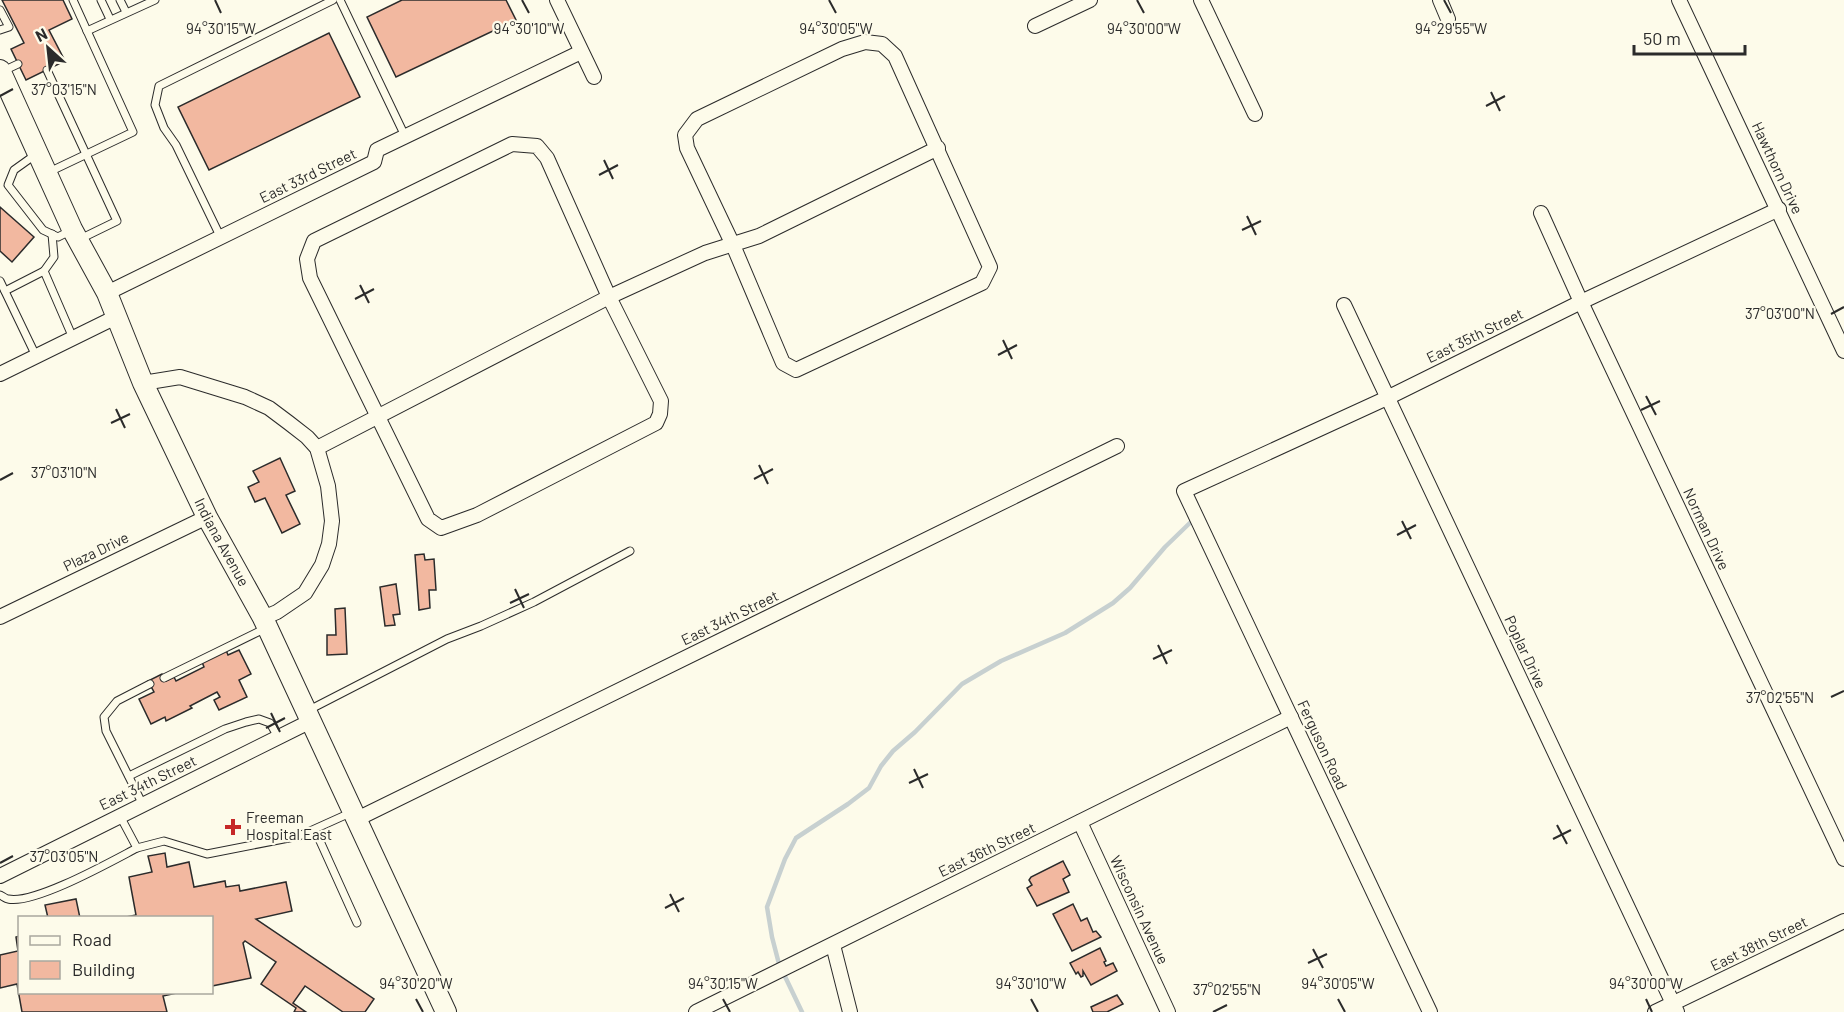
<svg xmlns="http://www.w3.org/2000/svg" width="1844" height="1012" font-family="Barlow,sans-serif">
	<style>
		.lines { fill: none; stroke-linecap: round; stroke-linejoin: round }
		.stream { stroke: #c7d0d0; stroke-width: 4.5 }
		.building { fill: #f2b8a0; stroke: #2b2b2b; stroke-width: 1.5 }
		.lane-casing { stroke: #2b2b2b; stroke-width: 9 }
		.street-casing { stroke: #2b2b2b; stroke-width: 16 }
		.secondary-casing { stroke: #2b2b2b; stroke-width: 22 }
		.lane { stroke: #fdfbea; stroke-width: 7 }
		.street { stroke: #fdfbea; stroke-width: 14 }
		.secondary { stroke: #fdfbea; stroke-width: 20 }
		.ticks { fill: none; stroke: #2b2b2b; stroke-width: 2 }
		.poi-dot { fill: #c62828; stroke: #fdfbea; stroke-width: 2 }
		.labels { text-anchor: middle; stroke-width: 4.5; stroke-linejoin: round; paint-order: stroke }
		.street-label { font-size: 15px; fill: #2b2b2b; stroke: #fdfbea }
		.poi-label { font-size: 15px; fill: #2b2b2b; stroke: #fdfbea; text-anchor: start }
		.ticks-label { font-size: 15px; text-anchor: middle; fill: #2b2b2b; stroke: #fdfbea; stroke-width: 4.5; stroke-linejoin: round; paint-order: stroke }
	</style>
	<rect width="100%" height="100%" fill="#fdfbea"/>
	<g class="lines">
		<path class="stream" d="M802,1012L779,964L772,937L767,907L785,859L796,838L848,804L869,788L881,766L893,751L915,732L962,684L1001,661L1065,633L1113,603L1130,588L1165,547L1195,518"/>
	</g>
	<g class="building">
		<path d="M2,0H63L72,19L49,30L65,61L26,80L11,49L24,43Z"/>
		<path d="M402,0H506L516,20L396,77L367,17Z"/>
		<path d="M329,33L360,97L209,170L178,107Z"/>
		<path d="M0,207L34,237L12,262L0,251Z"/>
		<path d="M280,458L295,491L286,495L300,524L282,533L265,498L255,502L248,487L259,482L253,471Z"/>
		<path d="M424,554L425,560L434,559L436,590H429L430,608L419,610L415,555Z"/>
		<path d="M396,584L400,614L393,615L395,625L385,626L380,587Z"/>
		<path d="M345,608L347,654L327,655V635H336L335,609Z"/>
		<path d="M226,650L228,655L239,650L251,674L239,680L247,697L219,710L214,700L220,697L217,692L190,706L192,708L166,721L165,717L151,724L139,699L154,692L148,681L162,674L166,681L174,677L176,681L204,667L202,662Z"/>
		<path d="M165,853L167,867L189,862L194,887L225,881L226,887L239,885L240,891L286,882L292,911L256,919L374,999L365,1012H343L305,986L293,1003L306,1012H294L296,1008L261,984L276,962L245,941L243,943L251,978L212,986V918H121L136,915L129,877L152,872L148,856Z"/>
		<path d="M1063,861L1070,875L1063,879L1069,892L1037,906L1027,888L1032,885L1029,880L1031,877Z"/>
		<path d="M76,899L80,918H48L45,905Z"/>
		<path d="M1073,904L1081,921L1087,918L1093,932L1096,931L1101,937L1072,951L1053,914Z"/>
		<path d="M20,936V992H181L163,996L167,1012H22L17,984L0,988V955L18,951L16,937Z"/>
		<path d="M1100,948L1106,961L1104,962L1106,966L1113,963L1117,971L1091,985L1083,971V976L1081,977L1078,972L1076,974L1070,963Z"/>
		<path d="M1117,995L1123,1004L1107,1012H1093L1091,1007Z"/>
	</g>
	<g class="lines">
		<defs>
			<g id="lane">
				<path d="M101,0L110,19"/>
				<path d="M120,0L126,12"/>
				<path d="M340,0L405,136"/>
				<path d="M0,10L9,27L0,30"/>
				<path d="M87,31L155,0"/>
				<path d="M47,70L117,221L80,239"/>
				<path d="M1,72L18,64"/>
				<path d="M35,155L14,170L8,185L43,230L58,237L70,231"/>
				<path d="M49,172L133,132L73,0"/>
				<path d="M52,234L54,257L44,271L73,338"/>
				<path d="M221,238L176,145L164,128L155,105L159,86L333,0"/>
				<path d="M0,281L36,356"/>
				<path d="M5,291L44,271"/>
				<path d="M164,678L264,629"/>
				<path d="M309,710L447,639L481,626L534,602L630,551"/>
				<path d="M129,776L225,729L246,722L259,719L270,723L278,737"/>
				<path d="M143,805L106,731L104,717L117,701L150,684"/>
				<path d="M315,830L357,923"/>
				<path d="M137,848L164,841L207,854L299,836L350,813"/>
				<path d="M0,895C1,895 6,899 8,899C34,905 112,861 137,848L120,816"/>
			</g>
			<g id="street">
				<path d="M557,0L594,77"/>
				<path d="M1201,0L1255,114"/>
				<path d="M1440,0L1448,19"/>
				<path d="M1679,0L1844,351"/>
				<path d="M1035,26L1090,0"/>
				<path d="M865,42L882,44L895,56L990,267L982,283L796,370L783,363L733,245L687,148L685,135L697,119L842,49Z"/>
				<path d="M512,144L537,146L547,158L609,297L661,401L660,414L656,423L477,515L441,528L428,519L310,278L307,259L314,241Z"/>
				<path d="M1541,213L1581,302L1844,859"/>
				<path d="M107,293L374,162L377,150L581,52"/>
				<path d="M1344,305L1677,1012"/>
				<path d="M0,374L116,317"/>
				<path d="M143,383L180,377L245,397L269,408L289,423L307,437L317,448L328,486L332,521L329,544L322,565L305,593L277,612L263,618"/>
				<path d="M317,448L609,297L705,253L759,236L938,148"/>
				<path d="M0,617L207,517"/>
				<path d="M357,819L1117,446"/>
				<path d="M1080,822L1168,1012"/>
				<path d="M0,876L311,721"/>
				<path d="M833,945L850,1012"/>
				<path d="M696,1012L1291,717"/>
				<path d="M1430,1012L1184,491L1387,398L1581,302L1779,209"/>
				<path d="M1655,1012L1844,921"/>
			</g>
			<g id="secondary">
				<path id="s1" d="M0,70L72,229L107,293L143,383L207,517L263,618L446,1012"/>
			</g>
		</defs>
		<use href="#lane" class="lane-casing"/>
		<use href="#street" class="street-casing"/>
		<use href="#secondary" class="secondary-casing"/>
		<use href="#lane" class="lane"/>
		<use href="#street" class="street"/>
		<use href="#secondary" class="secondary"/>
	</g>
	<path class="ticks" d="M215,0L221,13M522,0L529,13M829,0L836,13M1137,0L1144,13M1444,0L1451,13M1491,92L1500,111M0,96L13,89M1486,106L1505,96M604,160L613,179M599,175L618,165M1247,216L1256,235M1242,230L1261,221M360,285L369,303M355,299L374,289M1831,314L1844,307M1003,340L1012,359M998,355L1017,345M1646,396L1656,415M116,409L125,428M1641,410L1660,401M111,423L130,414M759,465L768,484M754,479L773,469M0,480L13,473M1402,521L1411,539M1397,535L1416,525M515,589L524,608M510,603L529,594M1158,645L1167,664M1153,659L1172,650M1831,697L1844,691M271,713L280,732M266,728L285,718M914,769L923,788M909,783L928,774M1557,825L1567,844M1553,839L1571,830M0,863L13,856M670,894L679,912M665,908L684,898M1313,949L1323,968M1308,963L1327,954M416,999L423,1012M723,999L730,1012M1031,999L1038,1012M1338,999L1345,1012M1646,999L1652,1012M1213,1012L1227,1005"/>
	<path class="poi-dot" d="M230 818h6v6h6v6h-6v6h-6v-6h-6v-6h6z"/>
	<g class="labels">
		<g class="street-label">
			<text transform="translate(1777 168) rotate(65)" y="5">Hawthorn Drive</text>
			<text transform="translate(308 176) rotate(-26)" y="5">East 33rd Street</text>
			<text transform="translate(1475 336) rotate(-26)" y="5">East 35th Street</text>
			<text transform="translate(1706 529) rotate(65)" y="5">Norman Drive</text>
			<text dy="5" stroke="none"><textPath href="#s1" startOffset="522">Indiana Avenue</textPath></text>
			<text transform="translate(96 552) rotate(-26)" y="5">Plaza Drive</text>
			<text transform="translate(730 618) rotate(-26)" y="5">East 34th Street</text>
			<text transform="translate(1525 652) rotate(65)" y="5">Poplar Drive</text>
			<text transform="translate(1322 745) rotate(65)" y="5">Ferguson Road</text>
			<text transform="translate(148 783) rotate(-26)" y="5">East 34th Street</text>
			<text transform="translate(987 850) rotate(-26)" y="5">East 36th Street</text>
			<text transform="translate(1139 910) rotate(65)" y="5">Wisconsin Avenue</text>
			<text transform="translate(1759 944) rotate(-26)" y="5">East 38th Street</text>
		</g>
		<g class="poi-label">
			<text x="246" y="823">Freeman<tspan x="246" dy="17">Hospital East</tspan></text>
		</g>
	</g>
	<g class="ticks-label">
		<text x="221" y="34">94°30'15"W</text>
		<text x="529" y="34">94°30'10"W</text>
		<text x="836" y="34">94°30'05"W</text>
		<text x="1144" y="34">94°30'00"W</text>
		<text x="1451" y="34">94°29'55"W</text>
		<text x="64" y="95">37°03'15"N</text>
		<text x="1780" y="319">37°03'00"N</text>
		<text x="64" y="478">37°03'10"N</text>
		<text x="1780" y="703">37°02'55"N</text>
		<text x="64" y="862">37°03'05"N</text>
		<text x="416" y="989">94°30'20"W</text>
		<text x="723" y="989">94°30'15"W</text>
		<text x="1031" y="989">94°30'10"W</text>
		<text x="1338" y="989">94°30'05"W</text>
		<text x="1646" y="989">94°30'00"W</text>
		<text x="1227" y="995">37°02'55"N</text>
	</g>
	<rect x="18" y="916" width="195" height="78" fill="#fdfbea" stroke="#a9a89e" stroke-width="1.5"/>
	<rect x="30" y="936" width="30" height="9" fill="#fdfbea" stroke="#a9a89e" stroke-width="1.5"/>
	<text x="72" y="946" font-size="18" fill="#2b2b2b">Road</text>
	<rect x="30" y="961" width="30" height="18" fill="#f2b8a0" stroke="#a9a89e" stroke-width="1.5"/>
	<text x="72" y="976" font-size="18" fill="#2b2b2b">Building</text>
	<g transform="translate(48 48) rotate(333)" stroke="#fdfbea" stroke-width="4.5" paint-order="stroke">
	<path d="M0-4.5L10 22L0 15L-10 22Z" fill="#2b2b2b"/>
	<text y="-9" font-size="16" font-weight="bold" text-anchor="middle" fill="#2b2b2b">N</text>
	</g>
	<path d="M1634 45v9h111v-9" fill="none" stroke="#2b2b2b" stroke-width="3"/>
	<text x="1643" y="45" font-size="18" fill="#2b2b2b" stroke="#fdfbea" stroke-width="4.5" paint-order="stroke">50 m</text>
</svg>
